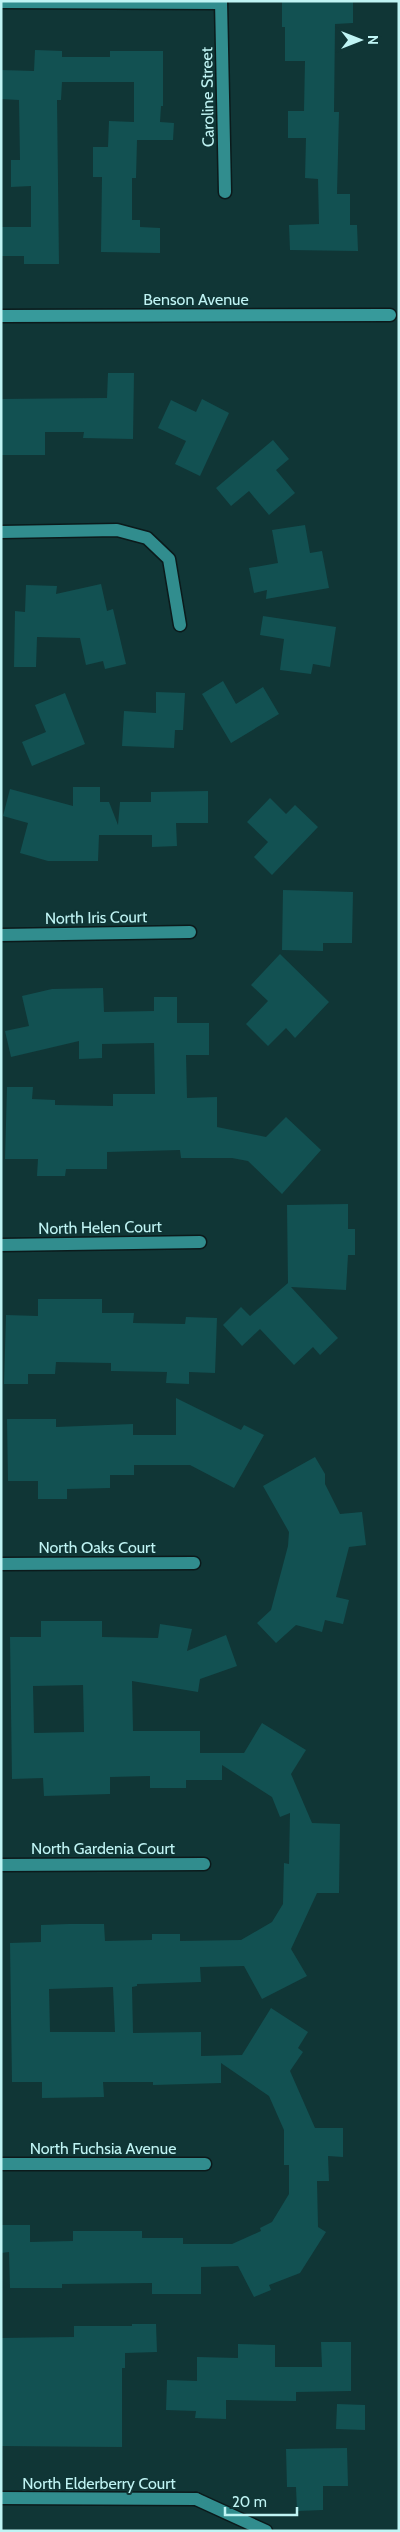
<svg xmlns="http://www.w3.org/2000/svg" width="400" height="2532" font-family="Cabin,sans-serif">
	<style>
		.building { fill: #125152; fill-rule: evenodd }
		.lines { fill: none; stroke-linecap: round; stroke-linejoin: round }
		.lane-casing { stroke: #0b1a1b; stroke-width: 15 }
		.street-casing { stroke: #0b1a1b; stroke-width: 15 }
		.secondary-casing { stroke: #0b1a1b; stroke-width: 15 }
		.lane { stroke: #318d8e; stroke-width: 12 }
		.street { stroke: #318d8e; stroke-width: 12 }
		.secondary { stroke: #379a9b; stroke-width: 12 }
		.labels { text-anchor: middle; stroke-width: 4; stroke-linejoin: round; paint-order: stroke }
		.street-label { font-size: 16px; fill: #c0f4f4; stroke: #103636 }
	</style>
	<rect width="100%" height="100%" fill="#103636"/>
	<g class="building">
		<path d="M282,1H353V23L335,24L334,112H339L337,194H350V225H357L358,251L290,250L289,225L319,224L318,179L305,178L306,138H288V111H304L305,61H285V27H282Z"/>
		<path d="M35,50L62,51V57H110V51H163V106H161L160,122L174,123L173,140H137L136,178H132V220H140V227L160,228V253L101,252L102,177H93V147H108L109,121L134,122V82H62L61,100H57L59,264H24V256H1V227H31V186L11,187V160H20L19,100L1,99V70L34,71Z"/>
		<path d="M108,373H134L133,439L83,438L84,432H45V455H1V399L107,398Z"/>
		<path d="M202,399L229,413L200,476L175,464L186,441L158,428L171,400L196,412Z"/>
		<path d="M273,440L289,459L276,470L295,493L269,515L249,491L231,506L216,488Z"/>
		<path d="M305,525L310,553L322,551L329,588L266,599L267,590L254,593L249,568L278,563L272,530Z"/>
		<path d="M101,584L107,611L113,609L126,664L105,669L103,661L86,665L80,638L37,637L36,667H14L15,611L25,612L26,585L57,586L56,594Z"/>
		<path d="M263,616L336,627L330,667L313,664L311,674L280,670L284,639L260,635Z"/>
		<path d="M223,681L236,704L263,687L279,714L231,743L202,694Z"/>
		<path d="M156,692L185,693L183,730H175L174,748L122,746L124,711L156,713Z"/>
		<path d="M65,693L85,744L32,766L22,742L46,732L35,705Z"/>
		<path d="M73,787H100V802H109L118,825L120,802H151V792L208,791V823H176L177,846L152,847V835H99L98,861H48L20,853L28,823L3,816L10,789L73,806Z"/>
		<path d="M270,798L286,814L295,805L318,827L272,875L254,857L268,842L247,822Z"/>
		<path d="M283,890L353,892L352,943H323V951L282,950Z"/>
		<path d="M280,954L329,1002L295,1038L286,1028L268,1046L246,1024L268,1001L251,985Z"/>
		<path d="M103,988L104,1012L154,1011V997H177V1023H209V1055H186L187,1098L217,1097V1127L266,1137L286,1117L321,1150L282,1194L248,1161L232,1158H181L180,1150L107,1152V1169H66L65,1176H37L38,1159H5L7,1087H33L32,1099L55,1100V1105L113,1106V1094H155L154,1043L102,1044V1058L79,1059V1041L11,1057L5,1031L29,1026L22,996L52,989Z"/>
		<path d="M348,1204V1229H355V1255H348L346,1290L291,1287L338,1338L320,1355L313,1347L294,1365L260,1329L242,1346L223,1325L241,1307L250,1316L288,1283L287,1205Z"/>
		<path d="M38,1299H102V1313H134L133,1323L185,1324L186,1317L217,1318L215,1373L189,1372V1384L166,1383L167,1372L111,1371V1363L56,1362L55,1374H28V1384H4L6,1315L38,1316Z"/>
		<path d="M176,1398L241,1430L244,1425L264,1435L234,1488L190,1465H134V1475H110V1488L67,1489V1499H38V1481H8L7,1419H56V1427L133,1424V1435H176Z"/>
		<path d="M315,1457L325,1474V1484L340,1514L362,1512L366,1545L349,1547L336,1597L349,1600L343,1624L325,1620L322,1632L296,1625L276,1643L257,1623L271,1610L288,1546L289,1532L263,1486Z"/>
		<path d="M41,1621H102V1637L158,1638L160,1624L192,1629L187,1651L226,1635L237,1666L200,1679L198,1692L132,1681L133,1731H200V1753H244L262,1723L306,1750L291,1774L312,1823L340,1824L339,1893H317L291,1949L307,1976L262,1999L244,1966L200,1967L201,1982L137,1984V1986L132,1987L133,2033L201,2032V2056L242,2055L271,2008L308,2032L298,2048L303,2052L290,2071L315,2128H343V2157L328,2156L329,2181H317L318,2227L326,2232L300,2273L269,2285L271,2290L254,2297L238,2266L201,2267V2294H152V2283L62,2284V2288H10L9,2252L1,2253V2225H30V2242L73,2241V2231H142V2238H183V2244H232L261,2231L260,2228L272,2222L289,2194V2165H284V2130L269,2096L221,2063V2083L153,2085V2082H103L104,2097L42,2098V2082H12L10,1943L41,1942V1925L69,1924H104L105,1941L152,1940V1934H180V1941L241,1940L272,1922L283,1904L284,1863L289,1864L290,1813L280,1817L272,1797L222,1765V1780H186V1788H150V1776L110,1777V1794L44,1796L43,1778L12,1779L10,1637H41ZM83,1685L84,1732L34,1733L33,1686ZM113,1987L115,2032H50L49,1989Z"/>
		<path d="M132,2324H156L157,2352L125,2353V2368H122V2447L1,2446V2338L74,2337V2326H132Z"/>
		<path d="M321,2342H351V2391L296,2392V2401L226,2400V2419L195,2418L196,2411L166,2410L167,2380L197,2381V2357L238,2358V2344L275,2345V2367H322Z"/>
		<path d="M337,2404L365,2405V2430L336,2429Z"/>
		<path d="M347,2448L348,2486H323V2510L297,2511L296,2487H287L286,2449Z"/>
	</g>
	<g class="lines">
		<defs>
			<path id="lane" d="M196,2499L266,2531"/>
			<g id="street">
				<path d="M221,1L225,192"/>
				<path d="M1,2L221,3"/>
				<path d="M1,532L117,530L147,538L169,559L180,625"/>
				<path d="M1,935L190,932"/>
				<path d="M1,1245L200,1242"/>
				<path d="M1,1564L194,1563"/>
				<path d="M1,1865L204,1864"/>
				<path d="M1,2164H205"/>
				<path d="M1,2498L196,2499"/>
			</g>
			<path id="secondary" d="M1,316L390,315"/>
		</defs>
		<use href="#lane" class="lane-casing"/>
		<use href="#street" class="street-casing"/>
		<use href="#secondary" class="secondary-casing"/>
		<use href="#lane" class="lane"/>
		<use href="#street" class="street"/>
		<use href="#secondary" class="secondary"/>
	</g>
	<g class="labels">
		<g class="street-label">
			<text transform="translate(207 97) rotate(-91)" y="6">Caroline Street</text>
			<text x="196" y="305">Benson Avenue</text>
			<text transform="translate(96 917) rotate(-1)" y="6">North Iris Court</text>
			<text transform="translate(100 1227) rotate(-1)" y="6">North Helen Court</text>
			<text x="97" y="1553">North Oaks Court</text>
			<text x="103" y="1854">North Gardenia Court</text>
			<text x="103" y="2154">North Fuchsia Avenue</text>
			<text x="99" y="2489">North Elderberry Court</text>
		</g>
	</g>
	<rect width="400" height="2532" fill="none" stroke="#c0f4f4" stroke-width="5"/>
	<g transform="translate(360 40) rotate(90)" stroke="#103636" stroke-width="4" paint-order="stroke">
	<path d="M0-4L9 19L0 12L-9 19Z" fill="#c0f4f4"/>
	<text y="-8" font-size="14" font-weight="bold" text-anchor="middle" fill="#c0f4f4">N</text>
	</g>
	<path d="M225 2507v8h72v-8" fill="none" stroke="#c0f4f4" stroke-width="2.5"/>
	<text x="232" y="2507" font-size="15" fill="#c0f4f4" stroke="#103636" stroke-width="4" paint-order="stroke">20 m</text>
</svg>
